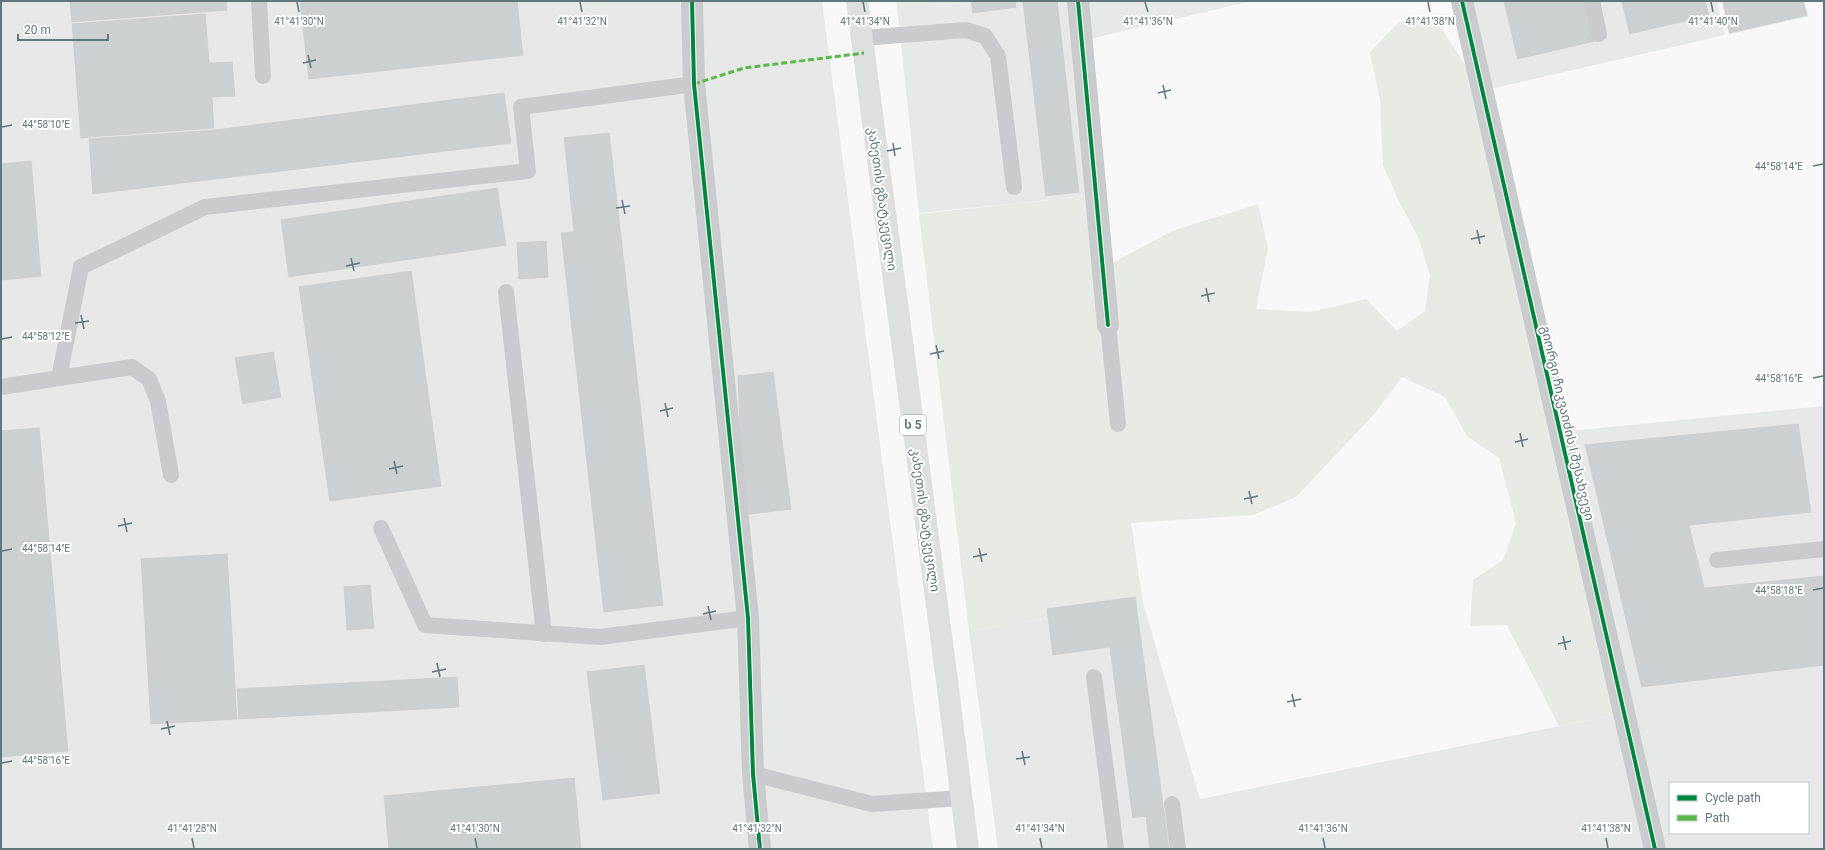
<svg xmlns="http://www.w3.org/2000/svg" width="1825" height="850" font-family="Roboto,'Noto Sans Georgian',sans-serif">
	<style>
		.built { fill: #e6e9e8; fill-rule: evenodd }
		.green { fill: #e8eae5 }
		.building { fill: #cdd0d0; stroke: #e8e8e8 }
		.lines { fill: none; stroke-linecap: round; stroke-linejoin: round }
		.service { stroke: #c9cbcc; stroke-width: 16 }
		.minor { stroke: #c9cbcc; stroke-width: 22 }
		.trunk { stroke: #dedfdf; stroke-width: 22 }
		.quiet { stroke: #58b947; stroke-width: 3; stroke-dasharray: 6 3; stroke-linecap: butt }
		.cycleway-casing { stroke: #fff; stroke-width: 6 }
		.cycleway { stroke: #00873e; stroke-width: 4 }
		.ticks { fill: none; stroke: #60777c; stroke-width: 1.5 }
		.labels { text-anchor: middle; stroke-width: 4; stroke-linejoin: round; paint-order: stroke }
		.shield { fill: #fff; stroke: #90a0a3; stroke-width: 1 }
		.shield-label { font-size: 12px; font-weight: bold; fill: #60777c }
		.street-label { font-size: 13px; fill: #60777c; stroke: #fff }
		.ticks-label { font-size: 10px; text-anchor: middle; fill: #60777c; stroke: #fff; stroke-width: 4; stroke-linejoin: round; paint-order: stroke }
	</style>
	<rect width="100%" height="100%" fill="#f8f8f8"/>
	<g class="built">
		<path d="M1,1H822L933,849H1Z"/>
		<path d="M1015,1H1252L1081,41L1096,195L919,213L897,6Z"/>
		<path d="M1462,1H1717L1725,35L1482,91Z"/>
		<path d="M1824,406V849H998L969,631L1143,603L1200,799L1624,713L1560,432ZM1670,783H1808V833H1670Z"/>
	</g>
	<g class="green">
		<path d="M896,1H1015L897,6Z"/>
		<path d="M1436,20L1482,91L1624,713L1559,726L1507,625L1470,626L1473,580L1503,560L1516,523L1499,458L1467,436L1445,397L1402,377L1376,412L1296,497L1253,515L1131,523L1143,603L969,631L919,214L1096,195L1103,268L1172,231L1258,204L1268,248L1256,309L1311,312L1366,299L1397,331L1425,311L1430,276L1419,239L1397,197L1383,165L1380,100L1370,52L1399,22Z"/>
	</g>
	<g class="building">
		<path d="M69,1H227L228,11L71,23Z"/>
		<path d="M299,1H518L524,56L308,80Z"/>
		<path d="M970,1H1016L1017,8L972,14Z"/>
		<path d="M1022,1H1058L1080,193L1045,197Z"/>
		<path d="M1503,1H1586L1595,42L1517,60Z"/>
		<path d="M1621,1H1706L1710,16L1629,35Z"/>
		<path d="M1722,1H1804L1808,16L1729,34Z"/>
		<path d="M206,13L210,62L233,61L236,97L213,98L215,129L80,139L71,23Z"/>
		<path d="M505,92L512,144L92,195L88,138L215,129Z"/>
		<path d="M610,132L664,606L603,613L560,232L573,231L563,137Z"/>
		<path d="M32,160L42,277L1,281V163Z"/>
		<path d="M498,187L507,246L288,278L280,219Z"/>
		<path d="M547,240L549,278L518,280L516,242Z"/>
		<path d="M412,270L442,487L329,502L298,286Z"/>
		<path d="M274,351L282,398L242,405L234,357Z"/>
		<path d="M774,371L792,510L742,516L737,375Z"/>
		<path d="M1799,423L1812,513L1690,526L1705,587L1824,575V666L1641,688L1584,444Z"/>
		<path d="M40,427L69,752L1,758V430Z"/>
		<path d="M228,553L238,720L150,725L140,558Z"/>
		<path d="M371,584L375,629L346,631L343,586Z"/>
		<path d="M1136,596L1170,849H1149L1145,817L1132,819L1109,648L1052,656L1046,608Z"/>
		<path d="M645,664L661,794L602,801L586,671Z"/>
		<path d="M458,676L460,708L238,720L236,688Z"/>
		<path d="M575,777L582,849H388L383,795Z"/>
	</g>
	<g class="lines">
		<g class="service">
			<path d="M259,1L263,76"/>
			<path d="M1592,1L1599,34"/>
			<path d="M862,38L966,30L985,36L998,56L1014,187"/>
			<path d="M506,292L544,634"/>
			<path d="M1108,325L1118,424"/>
			<path d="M59,378L132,367L149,379L158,401L171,475"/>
			<path d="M1,387L59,378L81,267L205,207L528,171L521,107L694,84"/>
			<path d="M381,528L425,625L600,637L748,618"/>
			<path d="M1717,560L1824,549"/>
			<path d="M1094,677L1116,849"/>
			<path d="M753,774L872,804L962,798"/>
			<path d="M1172,804L1178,849"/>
		</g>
		<g class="minor">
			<path d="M692,1L694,84L748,618L753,774L760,849"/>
			<path d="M1078,1L1108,325"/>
			<path d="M1462,1L1655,849"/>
		</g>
		<path class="trunk" d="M857,1L947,681L968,849"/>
		<path class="quiet" d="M694,84L744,68L864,53"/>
		<defs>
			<g id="cycleway">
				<path d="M692,1L694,84L748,618L753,774L760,849"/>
				<path d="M1078,1L1108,325"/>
				<path d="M1462,1L1655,849"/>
			</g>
		</defs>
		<use href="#cycleway" class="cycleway-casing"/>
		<use href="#cycleway" class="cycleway"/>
	</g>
	<path class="ticks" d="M297,2L299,12M580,2L582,12M863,2L865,12M1145,2L1148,12M1428,2L1430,12M1711,2L1713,12M308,55L311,68M303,63L316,60M1163,85L1166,99M1158,93L1171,90M2,127L12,125M893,143L895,156M887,151L901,148M1813,166L1823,164M622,200L625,214M616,208L630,206M1477,230L1480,244M1471,239L1485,236M351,258L354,271M346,266L360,263M1206,288L1209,302M1201,296L1215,293M81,315L84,329M75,323L89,321M2,339L12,337M936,345L939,359M930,354L944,351M1813,378L1823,376M665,403L668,417M660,411L673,408M1520,433L1523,447M1515,442L1528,439M394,461L397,474M389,469L403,466M1249,491L1252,504M1244,499L1258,496M124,518L127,532M118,526L132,523M979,548L982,562M2,551L12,549M973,557L987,554M1813,590L1823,588M708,606L711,620M703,614L716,611M1563,636L1566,650M1558,644L1571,641M437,663L440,677M432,672L446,669M1292,694L1295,707M1287,702L1301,699M167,721L170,735M161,729L175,726M1022,751L1025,765M1016,759L1030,757M2,763L12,761M192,838L194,848M475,838L477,848M757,838L760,848M1040,838L1042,848M1323,838L1325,848M1606,838L1608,848"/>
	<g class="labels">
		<rect class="shield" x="900" y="415" width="26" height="20" rx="3"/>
		<g class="shield-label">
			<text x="913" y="429">ს 5</text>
		</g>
		<g class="street-label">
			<text transform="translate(883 199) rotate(82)" y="5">კახეთის გზატკეცილი</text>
			<text transform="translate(1568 423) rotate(77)" y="5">გიორგი ჩიკვაიძის I შესახვევი</text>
			<text transform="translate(926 520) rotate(82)" y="5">კახეთის გზატკეცილი</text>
		</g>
	</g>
	<g class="ticks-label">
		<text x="299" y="25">41°41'30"N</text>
		<text x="582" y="25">41°41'32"N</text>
		<text x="865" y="25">41°41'34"N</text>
		<text x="1148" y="25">41°41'36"N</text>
		<text x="1430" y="25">41°41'38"N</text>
		<text x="1713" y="25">41°41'40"N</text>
		<text x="46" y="128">44°58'10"E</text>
		<text x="1779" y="170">44°58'14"E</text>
		<text x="46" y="340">44°58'12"E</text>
		<text x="1779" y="382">44°58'16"E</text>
		<text x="46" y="552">44°58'14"E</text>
		<text x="1779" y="594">44°58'18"E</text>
		<text x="46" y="764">44°58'16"E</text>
		<text x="192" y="832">41°41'28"N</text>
		<text x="475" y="832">41°41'30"N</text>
		<text x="757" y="832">41°41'32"N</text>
		<text x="1040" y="832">41°41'34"N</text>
		<text x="1323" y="832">41°41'36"N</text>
		<text x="1606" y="832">41°41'38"N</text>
	</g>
	<rect width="1825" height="850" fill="none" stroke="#60777c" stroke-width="4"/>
	<rect x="1669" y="782" width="140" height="52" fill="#ffffff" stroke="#bfc9cb"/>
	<rect x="1677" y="795" width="20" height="6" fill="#00873e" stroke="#bfc9cb"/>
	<text x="1705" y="802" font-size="12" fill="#60777c">Cycle path</text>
	<rect x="1677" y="815" width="20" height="6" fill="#58b947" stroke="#bfc9cb"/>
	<text x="1705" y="822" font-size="12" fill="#60777c">Path</text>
	<path d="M18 34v6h90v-6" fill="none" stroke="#60777c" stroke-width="2"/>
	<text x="24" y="34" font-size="12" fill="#60777c" stroke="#ffffff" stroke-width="3" paint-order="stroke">20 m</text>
</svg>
